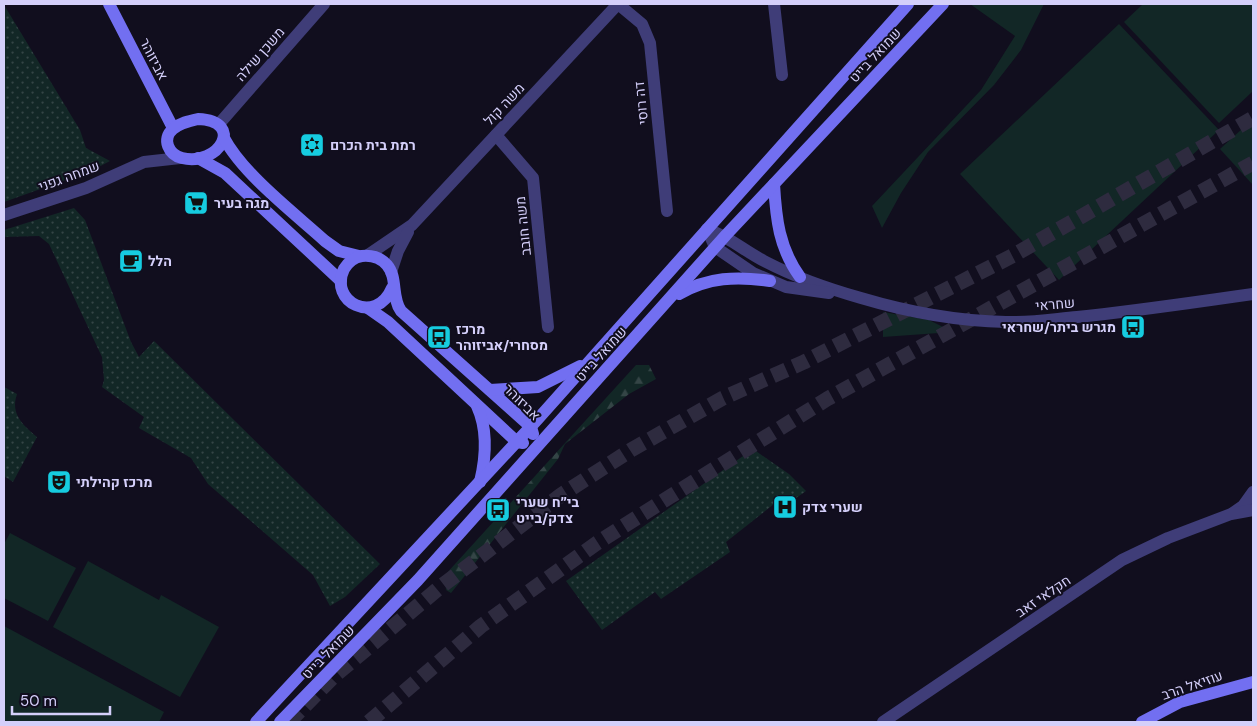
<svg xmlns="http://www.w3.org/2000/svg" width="1257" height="726" font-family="'DM Sans',Heebo,sans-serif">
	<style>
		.grass { fill: #122726 }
		.forest { fill: url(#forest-firs) }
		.park { fill: url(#park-dots) }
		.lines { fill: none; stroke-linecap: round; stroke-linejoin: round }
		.highway-tunnel { stroke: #2e2b3f; stroke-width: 15; stroke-dasharray: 15 8; stroke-linecap: butt }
		.street { stroke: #3f3d78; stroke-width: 12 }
		.secondary { stroke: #726ff1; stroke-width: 12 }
		.labels { text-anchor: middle; stroke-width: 4; stroke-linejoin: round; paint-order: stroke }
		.street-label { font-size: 14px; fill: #d4cffa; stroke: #110e1e }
		.poi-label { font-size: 14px; font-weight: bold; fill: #d4cffa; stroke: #110e1e; text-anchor: start }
	</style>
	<defs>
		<pattern id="forest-firs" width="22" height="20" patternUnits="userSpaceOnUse" patternTransform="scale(1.25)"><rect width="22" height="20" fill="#122726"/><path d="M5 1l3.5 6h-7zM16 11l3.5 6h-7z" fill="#344546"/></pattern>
		<pattern id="park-dots" width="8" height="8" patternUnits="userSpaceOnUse" patternTransform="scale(1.25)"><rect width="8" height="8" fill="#122726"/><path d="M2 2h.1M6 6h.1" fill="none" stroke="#344546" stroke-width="1.8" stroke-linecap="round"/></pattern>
	</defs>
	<rect width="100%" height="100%" fill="#110e1e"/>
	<g class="grass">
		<path d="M970,4H1044L1021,50L994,85L928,152L901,193L882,228L872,206L981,90L1015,36Z"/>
		<path d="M1143,4H1253V91L1219,123L1124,22Z"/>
		<path d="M1119,24L1219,130L1059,280L960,174Z"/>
		<path d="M1253,119V185L1220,149Z"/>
		<path d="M883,312L929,320L953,332L883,337Z"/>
		<path d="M10,533L76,568L48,621L4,598V544Z"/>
		<path d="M88,561L159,600L161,595L219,627L180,697L53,627Z"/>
		<path d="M4,626L164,712L159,722H4Z"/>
	</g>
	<path class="forest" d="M636,365H649L656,379L629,394L565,444L558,459L451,593L446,590L445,575Z"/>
	<g class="park">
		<path d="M4,5L80,130L86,148L110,161L91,171L4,202Z"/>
		<path d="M74,208L85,220L131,342L139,357L154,341L380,564L345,597L330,606L313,575L208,484L191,458L139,428L144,417L102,387L104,380L102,357L49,244L39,236L4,237V230Z"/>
		<path d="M4,387L17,394C10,414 23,425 37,437L13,482L4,476Z"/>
		<path d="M753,449L789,474L806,491L778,511L774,504L726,542L730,552L661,599L655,592L602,630L566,581Z"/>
	</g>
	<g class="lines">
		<g class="highway-tunnel">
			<path d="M289,722L333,677L439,588L561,495L631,450L723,398L804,362L1014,255L1253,118"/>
			<path d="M369,722L481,626L597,543L671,496L827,399L1253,163"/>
		</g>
		<g class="street">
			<path d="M618,4L642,24L650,43L667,211"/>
			<path d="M774,4L782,75"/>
			<path d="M219,124L324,4"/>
			<path d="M496,135L533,178L548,327"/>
			<path d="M4,215L86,188L144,162L180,158"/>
			<path d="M707,229C730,237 744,251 766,262C795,277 829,289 861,298C908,312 956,321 1006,322C1029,323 1054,319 1077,317C1136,311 1195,302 1253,294"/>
			<path d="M707,229L715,247L753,273L786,287L829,293"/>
			<path d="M368,255L412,225L618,4"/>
			<path d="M391,272L398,251L408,232"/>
			<path d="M1233,513L1243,506L1253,492"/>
			<path d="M883,722L1122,560L1168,538L1231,514L1253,510"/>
		</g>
		<g class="secondary">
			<path d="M109,4L173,128"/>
			<path d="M198,119C246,121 219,167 182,158C169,155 161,139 173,129C180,123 189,121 198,119Z"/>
			<path d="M224,138C243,174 294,213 325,241L339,251L359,256"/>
			<path d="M198,158L225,173L341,281"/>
			<path d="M774,184C776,219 779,248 800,277"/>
			<path d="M392,288C376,326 328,302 344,269C348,262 355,257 362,256C372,255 380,257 387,265C398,278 391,297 401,311L531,427L533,434"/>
			<path d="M679,294C708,277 737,276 770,281"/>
			<path d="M368,308L388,322L517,442L523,443"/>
			<path d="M490,390L538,387L580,366"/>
			<path d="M477,406C488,430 486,457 480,482"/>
			<path d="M256,722L537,420L908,4"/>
			<path d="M280,722L418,580L726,235L943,4"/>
			<path d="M1142,722L1180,702L1253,682"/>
		</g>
	</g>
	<defs>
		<symbol id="synagogue-square" viewBox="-11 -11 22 22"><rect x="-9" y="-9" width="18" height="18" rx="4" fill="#16cce0" stroke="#110e1e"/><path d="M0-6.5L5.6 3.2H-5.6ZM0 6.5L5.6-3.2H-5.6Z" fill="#111"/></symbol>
		<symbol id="supermarket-square" viewBox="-11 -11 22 22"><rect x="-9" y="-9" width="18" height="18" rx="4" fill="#16cce0" stroke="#110e1e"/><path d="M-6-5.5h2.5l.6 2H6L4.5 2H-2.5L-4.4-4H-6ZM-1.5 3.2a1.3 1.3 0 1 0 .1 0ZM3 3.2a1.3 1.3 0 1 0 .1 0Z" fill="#111"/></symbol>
		<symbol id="cafe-square" viewBox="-11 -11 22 22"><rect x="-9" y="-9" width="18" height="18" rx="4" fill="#16cce0" stroke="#110e1e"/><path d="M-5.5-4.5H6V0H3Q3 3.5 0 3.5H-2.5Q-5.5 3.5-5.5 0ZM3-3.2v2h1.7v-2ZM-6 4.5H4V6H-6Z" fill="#111"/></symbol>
		<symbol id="bus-square" viewBox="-11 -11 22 22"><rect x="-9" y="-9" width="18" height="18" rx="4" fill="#16cce0" stroke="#110e1e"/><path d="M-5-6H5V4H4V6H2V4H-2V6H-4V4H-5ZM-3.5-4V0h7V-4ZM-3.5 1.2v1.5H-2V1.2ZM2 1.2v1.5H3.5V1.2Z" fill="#111"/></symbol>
		<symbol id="theatre-square" viewBox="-11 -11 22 22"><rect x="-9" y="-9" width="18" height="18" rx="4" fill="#16cce0" stroke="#110e1e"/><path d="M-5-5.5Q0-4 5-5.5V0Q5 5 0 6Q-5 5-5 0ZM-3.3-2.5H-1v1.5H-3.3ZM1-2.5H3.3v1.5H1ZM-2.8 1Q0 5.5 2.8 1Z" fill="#111"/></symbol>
		<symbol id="hospital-square" viewBox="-11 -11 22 22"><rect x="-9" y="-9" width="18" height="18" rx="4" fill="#16cce0" stroke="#110e1e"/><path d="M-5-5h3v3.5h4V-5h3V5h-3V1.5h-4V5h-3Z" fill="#111"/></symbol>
	</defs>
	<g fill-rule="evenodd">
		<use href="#synagogue-square" x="298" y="131" width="28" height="28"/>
		<use href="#supermarket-square" x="182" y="189" width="28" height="28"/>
		<use href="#cafe-square" x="117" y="247" width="28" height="28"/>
		<use href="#bus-square" x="1119" y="313" width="28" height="28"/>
		<use href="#bus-square" x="425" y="323" width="28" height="28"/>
		<use href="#theatre-square" x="45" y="468" width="28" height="28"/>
		<use href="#hospital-square" x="771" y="493" width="28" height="28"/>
		<use href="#bus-square" x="484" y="496" width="28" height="28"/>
	</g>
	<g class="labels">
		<g class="street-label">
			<text transform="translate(260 54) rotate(-49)" y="5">משכן שילה</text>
			<text transform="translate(875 55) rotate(-47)" y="5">שמואל בייט</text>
			<text transform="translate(154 59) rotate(63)" y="5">אביזוהר</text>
			<text transform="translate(641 103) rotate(-96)" y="5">דה רוסי</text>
			<text transform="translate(504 104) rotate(-47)" y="5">משה קול</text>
			<text transform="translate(69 176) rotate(-20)" y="5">שמחה גפני</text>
			<text transform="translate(523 226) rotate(-96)" y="5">משה חובב</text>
			<text transform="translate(1055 304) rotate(-5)" y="5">שחראי</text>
			<text transform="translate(601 354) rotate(-48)" y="5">שמואל בייט</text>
			<text transform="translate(522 402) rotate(45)" y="5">אביזוהר</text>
			<text transform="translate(1043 596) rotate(-34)" y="5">חקלאי זאב</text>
			<text transform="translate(328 652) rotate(-46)" y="5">שמואל בייט</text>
			<text transform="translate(1192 685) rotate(-19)" y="5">עוזיאל הרב</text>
		</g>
		<g class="poi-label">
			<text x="330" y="150">רמת בית הכרם</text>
			<text x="214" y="208">מגה בעיר</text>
			<text x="148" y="266">הלל</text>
			<text x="1116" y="332" text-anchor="end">מגרש ביתר/שחראי</text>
			<text x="456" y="334">מרכז<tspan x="456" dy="16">מסחרי/אביזוהר</tspan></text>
			<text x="76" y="487">מרכז קהילתי</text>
			<text x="516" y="507">בי״ח שערי<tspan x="516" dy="16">צדק/בייט</tspan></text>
			<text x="802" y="512">שערי צדק</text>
		</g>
	</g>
	<rect width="1257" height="726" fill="none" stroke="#d4cffa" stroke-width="10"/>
	<path d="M12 706v8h98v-8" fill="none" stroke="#d4cffa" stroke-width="2.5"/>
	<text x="20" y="706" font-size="15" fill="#d4cffa" stroke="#110e1e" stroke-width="4" paint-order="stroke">50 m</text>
</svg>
